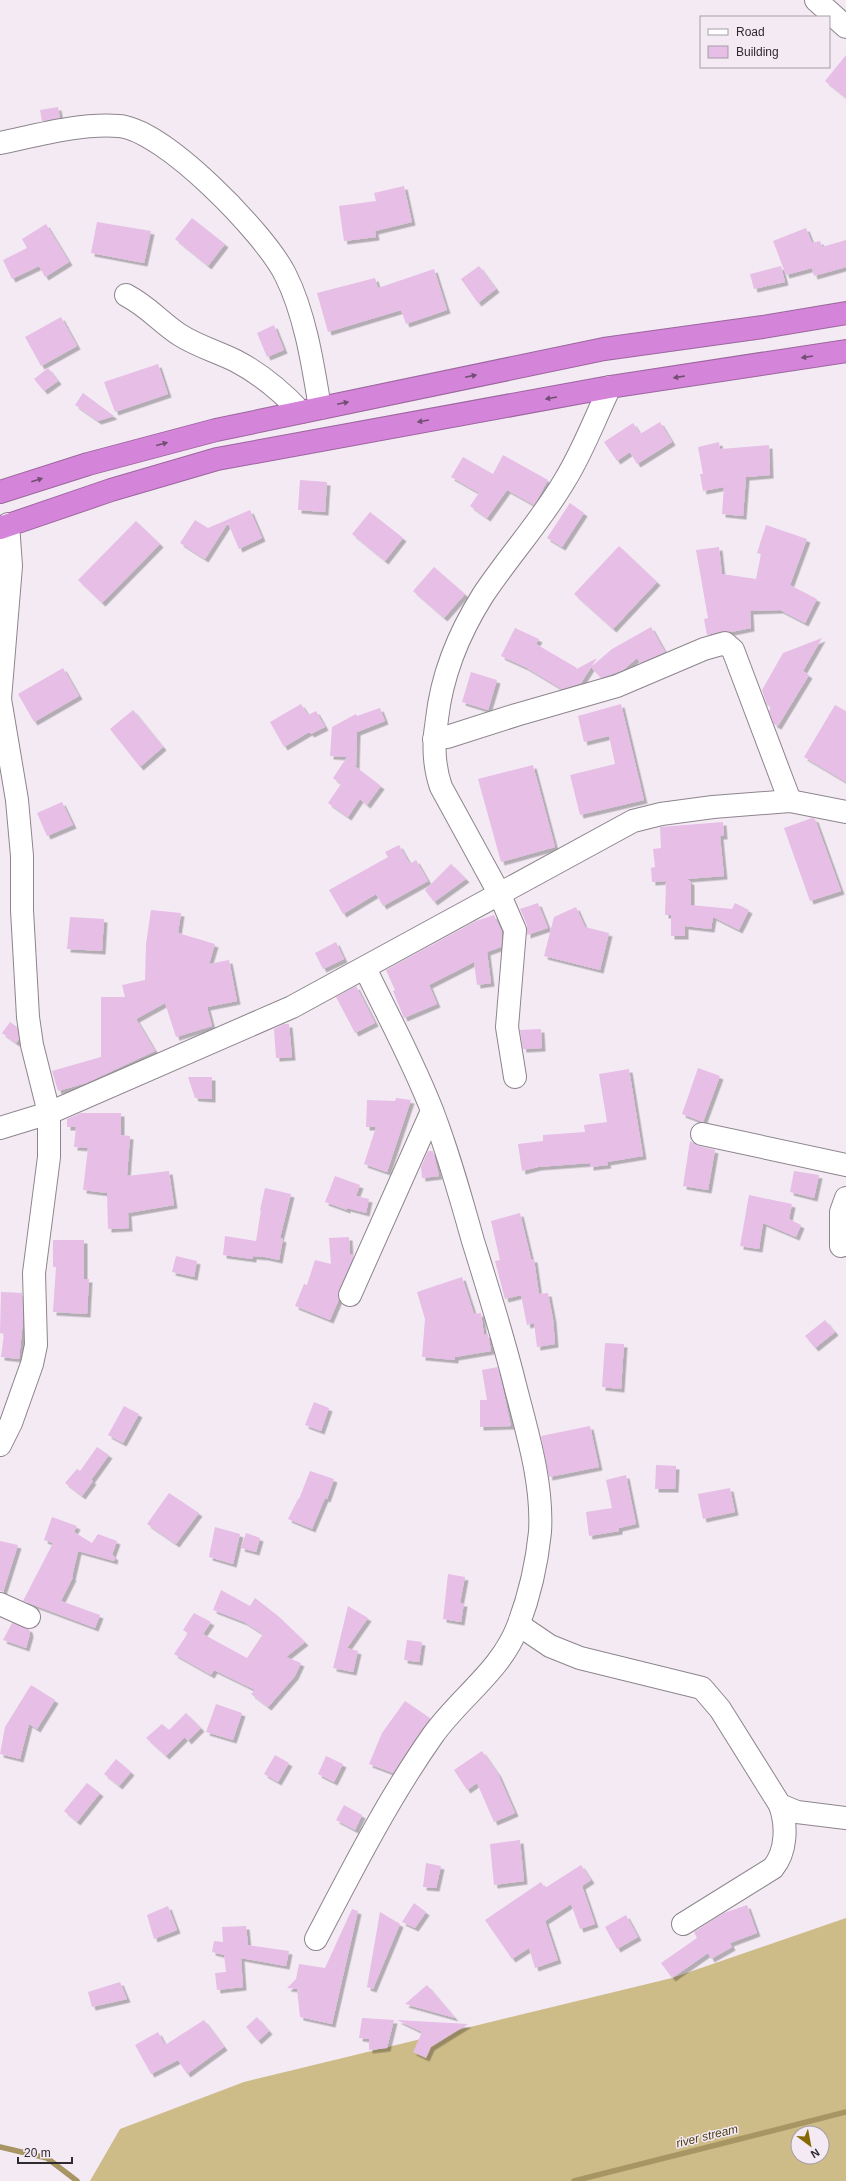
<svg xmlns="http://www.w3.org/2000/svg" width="846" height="2181" font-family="Arial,sans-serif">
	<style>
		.forest { fill: #cdbb88; fill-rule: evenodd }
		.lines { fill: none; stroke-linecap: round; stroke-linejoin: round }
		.stream { stroke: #a89564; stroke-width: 5.5 }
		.building { fill: #e6bee6; filter: url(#shadow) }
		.minor-casing { stroke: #8d858d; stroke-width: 24 }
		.highway-casing { stroke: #9b669d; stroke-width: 24 }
		.minor { stroke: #fff; stroke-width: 22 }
		.highway { stroke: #d585d9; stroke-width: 22 }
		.oneway { fill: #714f72 }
		.labels { text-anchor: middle; stroke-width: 3; stroke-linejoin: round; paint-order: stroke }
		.water-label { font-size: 12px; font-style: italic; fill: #4d3f17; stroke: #f4eaf4 }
	</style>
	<defs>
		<filter id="shadow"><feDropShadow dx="3.5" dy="3.5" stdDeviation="0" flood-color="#0004"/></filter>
	</defs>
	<rect width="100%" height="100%" fill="#f4eaf4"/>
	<path class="forest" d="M846,1918V2181H90L120,2129L244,2082L672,1978ZM798,2133H822V2157H798Z"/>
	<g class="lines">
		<g class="stream">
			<path d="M0,2147L47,2158L77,2181"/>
			<path d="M574,2181L846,2112"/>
		</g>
	</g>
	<g class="building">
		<path d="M846,55V98L825,81Z"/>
		<path d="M58,107L60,118L42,121L40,110Z"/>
		<path d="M404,186L412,222L375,231L376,237L344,241L339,206L376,201L374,193Z"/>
		<path d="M192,218L225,244L208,266L175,239Z"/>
		<path d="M97,222L151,231L144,263L91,253Z"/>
		<path d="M46,224L69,262L45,277L39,266L12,279L3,260L27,248L22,239Z"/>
		<path d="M806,228L812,243L820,241L822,247L846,240V267L814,276L812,268L786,275L773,241Z"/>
		<path d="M479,266L496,289L478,303L461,279Z"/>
		<path d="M781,266L785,282L754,289L750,274Z"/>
		<path d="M434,269L447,310L406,324L401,310L328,332L317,293L375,278L378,288Z"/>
		<path d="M61,317L77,346L41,366L25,337Z"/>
		<path d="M274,325L284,350L267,357L257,333Z"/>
		<path d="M158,364L168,394L115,412L104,382Z"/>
		<path d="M48,368L58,381L44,391L34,379Z"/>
		<path d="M83,393L114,416L98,421L75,405Z"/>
		<path d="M660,422L672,442L637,464L630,452L617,461L604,442L633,423L640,434Z"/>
		<path d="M719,442L720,449L769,445L770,475L746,477L743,516L722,514L724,487L703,491L700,474H703L698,447Z"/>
		<path d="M503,455L548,480L534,505L507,490L487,518L470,506L479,493L451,477L463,457L493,474Z"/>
		<path d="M300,480L327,482L325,512L298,510Z"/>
		<path d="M570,503L584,513L562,547L547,538Z"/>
		<path d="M250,510L262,538L239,549L228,523L205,559L180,543L195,520L208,528Z"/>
		<path d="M370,512L403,538L385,561L352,534Z"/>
		<path d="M136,521L160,544L102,603L78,580Z"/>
		<path d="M766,525L807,539L790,585L817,599L805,623L780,610L750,611L751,628L731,632L722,631L707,635L704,619L708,618L696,550L719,547L722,574L756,579L761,554L757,553Z"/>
		<path d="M619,546L657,582L613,629L574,594Z"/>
		<path d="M434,567L465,594L444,618L413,591Z"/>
		<path d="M651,627L665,652L640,663L637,658L623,670L601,678L591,667L612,649Z"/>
		<path d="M515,628L539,639L536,644L577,668L575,670L597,658L581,683L562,689L525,667L501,656Z"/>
		<path d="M822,638L803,671L809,675L778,726L774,724L769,711L771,707L767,705L762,690L783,653Z"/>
		<path d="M63,668L79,696L34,722L18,694Z"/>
		<path d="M471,672L497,680L488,710L462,702Z"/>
		<path d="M301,704L308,715L316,711L325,727L311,734L309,732L284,747L270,722Z"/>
		<path d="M621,704L644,800L580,815L570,775L615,764L609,736L584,742L578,716Z"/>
		<path d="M835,705L846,711V782L804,757Z"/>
		<path d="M380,708L385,721L357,732L356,767L381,786L367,805L360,799L348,817L328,803L341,784L333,778L347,757L330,756L332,727L356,714L357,716Z"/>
		<path d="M133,710L163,747L140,767L110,729Z"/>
		<path d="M533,765L555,847L501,862L478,779Z"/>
		<path d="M62,802L73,825L47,836L37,813Z"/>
		<path d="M812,818L815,819L841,891L810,901L784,828Z"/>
		<path d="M723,822L724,836H720L724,876L687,879L691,882V905L732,909L735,903L749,910L739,930L713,917L711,929L685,926V936H671V915H665L666,881L652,882L651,868L655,867L653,849L661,848L660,827Z"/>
		<path d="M399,845L410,864L416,860L428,881L383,906L376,894L343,914L329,890L388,857L385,852Z"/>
		<path d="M451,864L466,879L434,902L425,890Z"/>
		<path d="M538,903L548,928L527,935V925L520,909Z"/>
		<path d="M576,907L585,927L609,933L600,970L544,956L554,917Z"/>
		<path d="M151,910L181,913L178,933L215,944L209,964L229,960L237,1001L207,1007L212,1026L176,1037L165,1003L136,1019L155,1051L86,1083L58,1091L52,1071L101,1057V997H125L122,985L145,980L146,944Z"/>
		<path d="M494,915L502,932L501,947L487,952L491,983L477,985L474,962L429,985L437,1004L404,1018L393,991L395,990L386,970L476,921Z"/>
		<path d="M70,917L104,919L102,951L67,949Z"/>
		<path d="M336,942L344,959L323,969L315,953Z"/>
		<path d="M356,986L375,1023L355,1033L336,997Z"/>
		<path d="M10,1022L17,1027L19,1039L16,1043L2,1033Z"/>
		<path d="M284,1024H289L292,1057L276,1058L274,1029Z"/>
		<path d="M541,1029L542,1048L523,1049L520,1030Z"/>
		<path d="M698,1068L720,1076L703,1122L682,1114Z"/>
		<path d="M629,1069L643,1156L607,1162L608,1165L590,1167V1163L538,1167L522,1171L518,1144L543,1141V1135L585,1132L584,1125L607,1122L599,1074Z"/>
		<path d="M188,1077H212V1099L195,1098Z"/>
		<path d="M396,1098L411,1100L387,1172L364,1164L376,1127H366L367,1100L395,1101Z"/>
		<path d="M81,1113H121V1135L130,1136L127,1176L169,1171L174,1205L128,1213L129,1228L108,1229L107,1193L83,1190L88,1148L74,1147L76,1127H67V1119Z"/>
		<path d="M690,1141L699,1146L715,1150L708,1190L683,1186Z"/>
		<path d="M428,1151H433L439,1176L422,1178L421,1167Z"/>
		<path d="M794,1171L819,1175L814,1198L790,1192Z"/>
		<path d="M335,1176L360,1185L356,1196L369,1199L366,1213L347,1208V1210L325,1202Z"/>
		<path d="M265,1188L291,1194L280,1238L283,1239L279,1260L265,1257L253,1256V1259L223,1255L225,1236L256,1241L261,1210H260Z"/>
		<path d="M749,1195L792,1204L789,1219L801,1225L796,1237L763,1223L759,1249L740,1246Z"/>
		<path d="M520,1213L531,1259H534L539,1294L548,1293L553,1319L555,1344L537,1347L534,1323L527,1325L521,1295L505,1299L495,1261L500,1260L491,1221Z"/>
		<path d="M349,1237L350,1254L354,1255L339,1290V1299L330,1320L295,1306L304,1284L307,1285L315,1260L331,1264L329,1238Z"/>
		<path d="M53,1240H84V1279H89L87,1314L53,1312L56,1267H53Z"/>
		<path d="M176,1256L197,1261L194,1277L172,1272Z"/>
		<path d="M462,1277L474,1314L481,1313L484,1335L488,1334L491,1351L455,1357V1360L422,1357L425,1319L417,1292Z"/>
		<path d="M1,1292L22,1293L23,1321L19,1359L1,1357L4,1334L0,1333Z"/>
		<path d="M825,1320L835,1332L815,1348L805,1336Z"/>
		<path d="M605,1343L624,1344L621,1389L602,1387Z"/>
		<path d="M498,1367L511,1426L480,1427V1400H487L482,1370Z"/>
		<path d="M314,1402L329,1408L321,1431L305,1425Z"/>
		<path d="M124,1406L139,1414L123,1443L108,1435Z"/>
		<path d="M590,1426L599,1467L549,1477L541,1436Z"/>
		<path d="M97,1447L109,1455L91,1480L93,1481L82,1496L65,1483L77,1469L80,1471Z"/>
		<path d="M656,1465L676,1466L675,1489H655Z"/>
		<path d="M310,1471L334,1479L327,1499L325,1498L312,1529L288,1519L298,1499H299Z"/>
		<path d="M626,1475L636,1524L619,1528V1531L589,1536L586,1512L612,1508L606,1480Z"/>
		<path d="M730,1488L735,1512L703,1519L698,1494Z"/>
		<path d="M169,1493L199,1513L176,1544L147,1524Z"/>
		<path d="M52,1517L77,1526L74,1532L92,1543L98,1534L117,1541L112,1555L115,1557L114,1561L78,1551L72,1577H73L61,1601L100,1615L95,1628L23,1601L53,1543L44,1540Z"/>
		<path d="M215,1527L240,1534L233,1564L209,1557Z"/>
		<path d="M246,1533L260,1538L256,1552L241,1548Z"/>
		<path d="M0,1541L18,1545L3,1592L0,1591Z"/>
		<path d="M448,1574L465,1577L460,1603H464L461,1622L443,1619Z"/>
		<path d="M221,1590L250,1606L255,1598L278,1616L305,1642L286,1657L301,1663L295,1676L268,1707L251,1694L255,1690L214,1670L211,1675L174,1654L188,1633L183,1630L194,1613L211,1622L203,1634L247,1658L263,1634L244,1622L213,1610Z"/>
		<path d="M348,1606L368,1618L347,1648L358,1651L353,1672L333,1668Z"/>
		<path d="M12,1623L29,1629L30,1634L26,1648L3,1640Z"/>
		<path d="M407,1640L422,1642L419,1662L404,1660Z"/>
		<path d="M31,1685L55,1700L37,1729L29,1724L20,1759L0,1754L5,1727Z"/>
		<path d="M405,1701L430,1718L393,1773L369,1764L382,1733Z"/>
		<path d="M216,1704L242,1713L233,1740L206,1732Z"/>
		<path d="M186,1713L201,1728L188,1741L185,1737L166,1756L146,1738L162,1724L169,1730Z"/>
		<path d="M482,1751L498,1774L515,1813L494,1822L477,1783L467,1790L454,1770Z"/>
		<path d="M275,1755L289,1763L278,1782L264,1774Z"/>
		<path d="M326,1756L343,1764L334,1782L318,1774Z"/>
		<path d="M116,1759L131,1772L119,1786L104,1774Z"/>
		<path d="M87,1783L100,1793L77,1822L64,1811Z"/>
		<path d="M344,1805L362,1815L355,1830L336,1820Z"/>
		<path d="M520,1840L524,1881L494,1885L490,1844Z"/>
		<path d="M426,1863L441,1866L436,1888L423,1887Z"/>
		<path d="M581,1865L591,1880L582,1886L595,1924L580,1929L571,1904L545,1921L558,1960L535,1968L529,1948L512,1959L485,1920L541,1882L545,1888Z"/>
		<path d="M414,1903L426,1912L415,1928L402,1922Z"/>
		<path d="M747,1905L757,1933L730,1943L732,1947L711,1959L708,1953L672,1978L661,1963L697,1938L694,1932L724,1913Z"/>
		<path d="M168,1906L177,1930L154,1939L147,1915Z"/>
		<path d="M352,1909L358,1911L332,2024L300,2017L297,1989L287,1988L296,1979L299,1964L325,1968Z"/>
		<path d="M380,1912L400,1924L373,1989L367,1987Z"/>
		<path d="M626,1915L638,1937L617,1949L605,1927Z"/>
		<path d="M246,1926L248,1945L289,1951L286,1966L241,1958L243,1987L217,1990L215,1973L226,1972L224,1955L212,1952L214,1941L223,1942L222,1927Z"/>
		<path d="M120,1982L127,1999L92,2007L88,1992Z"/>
		<path d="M427,1985L455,2018L405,2004Z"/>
		<path d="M257,2017L269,2031L258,2041L246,2027Z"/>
		<path d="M362,2018L394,2020L387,2048L369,2050V2039L359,2038Z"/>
		<path d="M204,2020L224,2047L187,2074L178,2060L151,2074L135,2045L158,2032L165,2045Z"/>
		<path d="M397,2020L468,2024L431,2047L426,2058L413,2052L422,2032Z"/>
	</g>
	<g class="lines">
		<defs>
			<g id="minor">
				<path d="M816,0L846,27"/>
				<path d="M0,143C38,135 80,123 119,126C165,130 265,234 285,274C305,313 313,365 320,408"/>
				<path d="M126,295C149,307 160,322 180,335C197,346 218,352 236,361C261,374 282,392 301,412"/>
				<path d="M434,739L447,737L516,715L617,686L704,649L725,643L733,650L790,801"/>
				<path d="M515,1077L507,1027L515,930L499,893L441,787C433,764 433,742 437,719C442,674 459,633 483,595C509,556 541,521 565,480C583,451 595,418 610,387"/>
				<path d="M0,1128L49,1113L292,1007L633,821L661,814L713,807L790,801L846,812"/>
				<path d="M702,1134L846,1165"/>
				<path d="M841,1246V1212L846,1198"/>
				<path d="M350,1295L432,1111"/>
				<path d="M0,1445L11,1423L32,1364L36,1345L34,1273L49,1157V1113L32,1045L28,1017L22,910V856L17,800L0,699L11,566L8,524"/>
				<path d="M0,1604L29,1617"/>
				<path d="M519,1625L550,1646L580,1658L702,1688L720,1709L780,1805L797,1812L846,1818"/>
				<path d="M683,1924L773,1868C787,1851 787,1825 780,1805"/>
				<path d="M316,1939C352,1870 388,1799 433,1735C460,1697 501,1671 518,1626C529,1597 537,1562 540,1532C543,1483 527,1432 515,1385C503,1336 488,1289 473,1241C461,1198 449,1155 433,1113C414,1063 388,1016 365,968"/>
			</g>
			<g id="highway">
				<path d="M0,492L88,464L216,430L604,349L763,327L846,313"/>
				<path d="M0,528L111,490L217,459L610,387L846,351"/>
			</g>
		</defs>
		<use href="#minor" class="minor-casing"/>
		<use href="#highway" class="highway-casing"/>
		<use href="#minor" class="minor"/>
		<use href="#highway" class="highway"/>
	</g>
	<defs><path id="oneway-solid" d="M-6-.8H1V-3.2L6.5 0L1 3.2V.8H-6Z"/></defs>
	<g class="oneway">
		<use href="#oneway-solid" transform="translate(807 357) rotate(171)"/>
		<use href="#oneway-solid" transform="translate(471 376) rotate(-12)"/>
		<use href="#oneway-solid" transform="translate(679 377) rotate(171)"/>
		<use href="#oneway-solid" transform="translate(551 398) rotate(170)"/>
		<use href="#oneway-solid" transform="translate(343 403) rotate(-12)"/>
		<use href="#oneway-solid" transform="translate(423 421) rotate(170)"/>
		<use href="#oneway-solid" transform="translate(162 444) rotate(-15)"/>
		<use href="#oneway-solid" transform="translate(37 480) rotate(-18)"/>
	</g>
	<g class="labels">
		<g class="water-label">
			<text transform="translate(707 2136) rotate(-14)" y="4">river stream</text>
		</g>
	</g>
	<rect x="700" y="16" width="130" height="52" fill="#f4eaf4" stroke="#a59ea5"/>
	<rect x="708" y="29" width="20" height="6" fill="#ffffff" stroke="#a59ea5"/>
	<text x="736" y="36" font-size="12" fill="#2e2b2e">Road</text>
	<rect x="708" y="46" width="20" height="12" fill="#e6bee6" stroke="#a59ea5"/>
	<text x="736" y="56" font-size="12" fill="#2e2b2e">Building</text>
	<g transform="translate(810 2145) rotate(148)"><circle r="19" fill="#f4eaf4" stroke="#a59ea5"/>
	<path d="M0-3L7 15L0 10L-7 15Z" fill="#856903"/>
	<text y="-6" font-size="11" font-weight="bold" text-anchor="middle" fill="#2e2b2e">N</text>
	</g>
	<path d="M18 2157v6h54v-6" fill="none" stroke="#2e2b2e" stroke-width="2"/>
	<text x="24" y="2157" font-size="12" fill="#2e2b2e" stroke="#f4eaf4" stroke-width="3" paint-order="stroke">20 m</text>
</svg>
